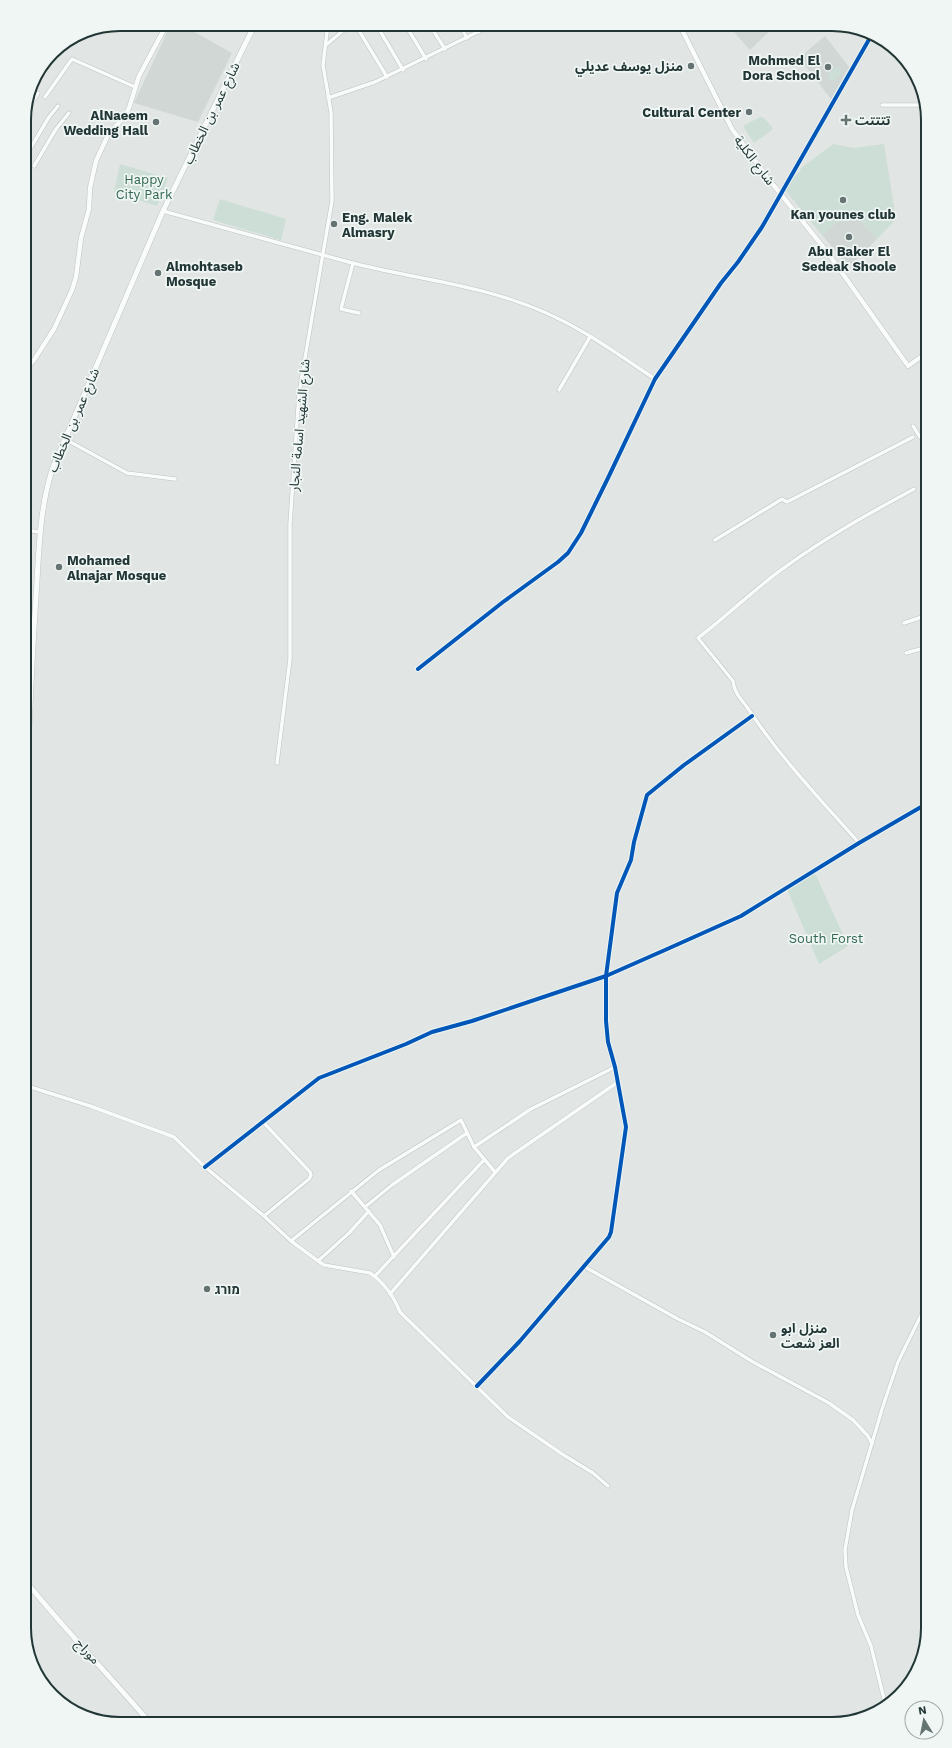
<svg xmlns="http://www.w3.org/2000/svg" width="952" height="1748" font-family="'Work Sans','Noto Sans Arabic',Heebo,sans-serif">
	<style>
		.built { fill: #d0d7d5 }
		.green { fill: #ccded5 }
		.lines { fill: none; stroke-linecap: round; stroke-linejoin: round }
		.minor-casing { stroke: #bec3c2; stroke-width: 4.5 }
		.tertiary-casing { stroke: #bec3c2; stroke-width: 5.5 }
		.secondary-casing { stroke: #bec4c3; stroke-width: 6 }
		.minor { stroke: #fafbfb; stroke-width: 3.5 }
		.tertiary { stroke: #fafbfb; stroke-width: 4.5 }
		.secondary { stroke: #fafbfb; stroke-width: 5 }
		.cycleway-casing { stroke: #eff6f4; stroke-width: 6 }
		.cycleway { stroke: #0057b8; stroke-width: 4 }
		.poi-dot { fill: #657473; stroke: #eff6f4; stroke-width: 1.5 }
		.labels { text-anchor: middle; stroke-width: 3.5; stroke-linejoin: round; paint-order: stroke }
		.poi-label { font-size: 13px; font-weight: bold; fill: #223635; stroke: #eff6f4; text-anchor: start }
		.street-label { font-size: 13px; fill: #223635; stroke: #eff6f4 }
		.park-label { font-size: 13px; fill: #326852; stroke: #eff6f4 }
		.rim { fill: none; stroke: #223635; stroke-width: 2 }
	</style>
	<rect width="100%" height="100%" fill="#e1e6e5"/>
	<g class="built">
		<path d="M171,24H180L232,53L198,122L134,103Z"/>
		<path d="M727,24H777L750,50Z"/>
		<path d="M825,36L849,67L831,99L799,58Z"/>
		<path d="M852,210L877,239L849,267L822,235Z"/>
	</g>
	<g class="green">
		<path d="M837,66L843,72L832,81L827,75Z"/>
		<path d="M760,117L764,118L772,127V130L754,143L743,126Z"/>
		<path d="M833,144L853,148L884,144L896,219L877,239L852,210L822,235L786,191L787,183L801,171L800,169Z"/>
		<path d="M120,164L168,178L157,206L114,192Z"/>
		<path d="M220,199L286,219L281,240L213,220Z"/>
		<path d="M815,873L848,946L819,964L787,889Z"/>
	</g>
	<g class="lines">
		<defs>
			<g id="minor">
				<path d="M355,24L387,77"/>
				<path d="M376,24L403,70"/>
				<path d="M405,24L426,59"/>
				<path d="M429,24L445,49"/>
				<path d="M459,24L467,38"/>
				<path d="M475,24L479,32"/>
				<path d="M326,45L351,24"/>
				<path d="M45,97L72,59L135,87"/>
				<path d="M328,98L375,82L494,24"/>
				<path d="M882,105H925"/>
				<path d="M24,115L38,93"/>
				<path d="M24,159L49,117L58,106"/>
				<path d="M34,166L56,129L69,113"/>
				<path d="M163,211C226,228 289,246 352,263C416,279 483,285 544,312C584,329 620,356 655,379"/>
				<path d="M353,263L341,309L359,313"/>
				<path d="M559,390L590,337"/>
				<path d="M913,426L920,437L928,442"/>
				<path d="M65,439L127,473L175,479"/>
				<path d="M24,530L40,532"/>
				<path d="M715,540L782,499L787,502L913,437"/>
				<path d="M904,623L928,615"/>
				<path d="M906,653L928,647"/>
				<path d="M418,669L503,602L558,562L568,553L581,533L608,478L655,379L721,283L751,244L781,194"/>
				<path d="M277,763L290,659V524L299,393L332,201L331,112L323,65L328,24"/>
				<path d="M859,843C820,799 779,756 747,707C740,698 734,692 733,681L698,638C727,616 752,591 781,570C823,539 868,514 914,489"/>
				<path d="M24,1085L90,1106L174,1137L205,1167L264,1216L291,1241L318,1261L324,1265L370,1273C383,1282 394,1297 400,1312L508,1417L562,1454L593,1473L608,1486"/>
				<path d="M263,1122L310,1172L311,1175L309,1179L264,1216"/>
				<path d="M474,1147L531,1109L615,1067"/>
				<path d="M205,1167L319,1078L406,1044L432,1032L472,1021L606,976L665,950L741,916L859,843L921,807"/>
				<path d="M351,1191L380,1225L394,1257"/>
				<path d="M365,1207L392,1185L467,1133"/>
				<path d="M291,1241L379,1170L461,1120L474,1147L495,1172"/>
				<path d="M318,1261L349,1233L369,1211"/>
				<path d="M585,1267L678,1319L705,1332L753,1362L829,1403L853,1420L868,1436L872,1444"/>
				<path d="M375,1276L484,1160"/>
				<path d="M390,1294L508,1158L618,1082"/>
				<path d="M477,1386L520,1341L609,1237L611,1232L626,1127L615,1067L608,1042L606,1021V976L617,893L631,860L634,842L647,795L684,765L752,716"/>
				<path d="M885,1703L871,1646L858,1615L846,1567L845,1550L852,1510L883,1406L898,1362L928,1301"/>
			</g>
			<g id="tertiary">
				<path d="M679,24L732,129L767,177L828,253L906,363"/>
				<path d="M781,194L871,36"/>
				<path d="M908,366L928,352"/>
				<path d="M24,371L34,360L54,329L72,290L76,277L81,238L89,209L90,188L96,161L108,135L124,117L129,108L139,76L167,24"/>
			</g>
			<g id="secondary">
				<path d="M24,849C28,765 30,681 36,597C39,553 39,509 53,467L163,211L255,24"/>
				<path d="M24,1579C64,1629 109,1675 151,1724"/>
			</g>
		</defs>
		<use href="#minor" class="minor-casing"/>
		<use href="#tertiary" class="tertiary-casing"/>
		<use href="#secondary" class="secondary-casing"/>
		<use href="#minor" class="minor"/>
		<use href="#tertiary" class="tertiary"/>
		<use href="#secondary" class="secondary"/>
		<defs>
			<g id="cycleway">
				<path d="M418,669L503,602L558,562L568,553L581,533L608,478L655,379L721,283L738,262L762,227L871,36"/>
				<path d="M205,1167L319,1078L406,1044L432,1032L472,1021L606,976L665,950L741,916L859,843L921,807"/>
				<path d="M477,1386L520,1341L609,1237L611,1232L626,1127L615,1067L608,1042L606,1021V976L617,893L631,860L634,842L647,795L684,765L752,716"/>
			</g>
		</defs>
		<use href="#cycleway" class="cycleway-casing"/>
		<use href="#cycleway" class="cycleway"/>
	</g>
	<g class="poi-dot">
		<circle cx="691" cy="66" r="4"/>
		<circle cx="828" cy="67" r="4"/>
		<circle cx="749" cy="112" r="4"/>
		<path d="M844 114h4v4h4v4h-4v4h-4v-4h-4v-4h4z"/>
		<circle cx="156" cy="122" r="4"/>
		<circle cx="843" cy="200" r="4"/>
		<circle cx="334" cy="224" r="4"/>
		<circle cx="849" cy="237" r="4"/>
		<circle cx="158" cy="273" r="4"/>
		<circle cx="59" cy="567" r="4"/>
		<circle cx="207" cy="1289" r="4"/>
		<circle cx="773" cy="1335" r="4"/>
	</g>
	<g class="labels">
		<g class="poi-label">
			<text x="820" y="65" text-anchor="end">Mohmed El<tspan x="820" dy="15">Dora School</tspan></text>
			<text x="683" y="71" text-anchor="end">منزل يوسف عديلي</text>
			<text x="741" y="117" text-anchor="end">Cultural Center</text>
			<text x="148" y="120" text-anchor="end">AlNaeem<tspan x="148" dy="15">Wedding Hall</tspan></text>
			<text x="855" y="125">تتتتت</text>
			<text x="843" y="219" text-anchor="middle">Kan younes club</text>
			<text x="342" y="222">Eng. Malek<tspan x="342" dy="15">Almasry</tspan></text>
			<text x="849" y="256" text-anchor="middle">Abu Baker El<tspan x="849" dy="15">Sedeak Shoole</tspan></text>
			<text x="166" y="271">Almohtaseb<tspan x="166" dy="15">Mosque</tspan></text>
			<text x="67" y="565">Mohamed<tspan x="67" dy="15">Alnajar Mosque</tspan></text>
			<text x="215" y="1294">מורג</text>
			<text x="781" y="1333">منزل ابو<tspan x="781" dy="15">العز شعت</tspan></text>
		</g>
		<g class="street-label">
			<text transform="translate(211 113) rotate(-64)" y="5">شارع عمر بن الخطاب</text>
			<text transform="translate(755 160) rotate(53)" y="5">شارع الكلية</text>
			<text transform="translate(73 420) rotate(-67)" y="5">شارع عمر بن الخطاب</text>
			<text transform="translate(299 425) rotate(-85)" y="5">شارع الشهيد اسامة النجار</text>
			<text transform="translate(88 1651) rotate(47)" y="5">موراج</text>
		</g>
		<g class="park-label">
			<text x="144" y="184">Happy<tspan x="144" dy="15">City Park</tspan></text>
			<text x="826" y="943">South Forst</text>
		</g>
	</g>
	<path d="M0 0H952V1748H0ZM120 31H832A89 89 0 0 1 921 120V1628A89 89 0 0 1 832 1717H120A89 89 0 0 1 31 1628V120A89 89 0 0 1 120 31Z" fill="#eff6f4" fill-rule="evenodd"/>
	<path class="rim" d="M120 31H832A89 89 0 0 1 921 120V1628A89 89 0 0 1 832 1717H120A89 89 0 0 1 31 1628V120A89 89 0 0 1 120 31Z"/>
	<g transform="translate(924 1720) rotate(350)"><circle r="19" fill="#eff6f4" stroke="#9da9a8"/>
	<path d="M0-3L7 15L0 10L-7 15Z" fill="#657473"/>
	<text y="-6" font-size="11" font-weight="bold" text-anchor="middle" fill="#223635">N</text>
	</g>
</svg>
